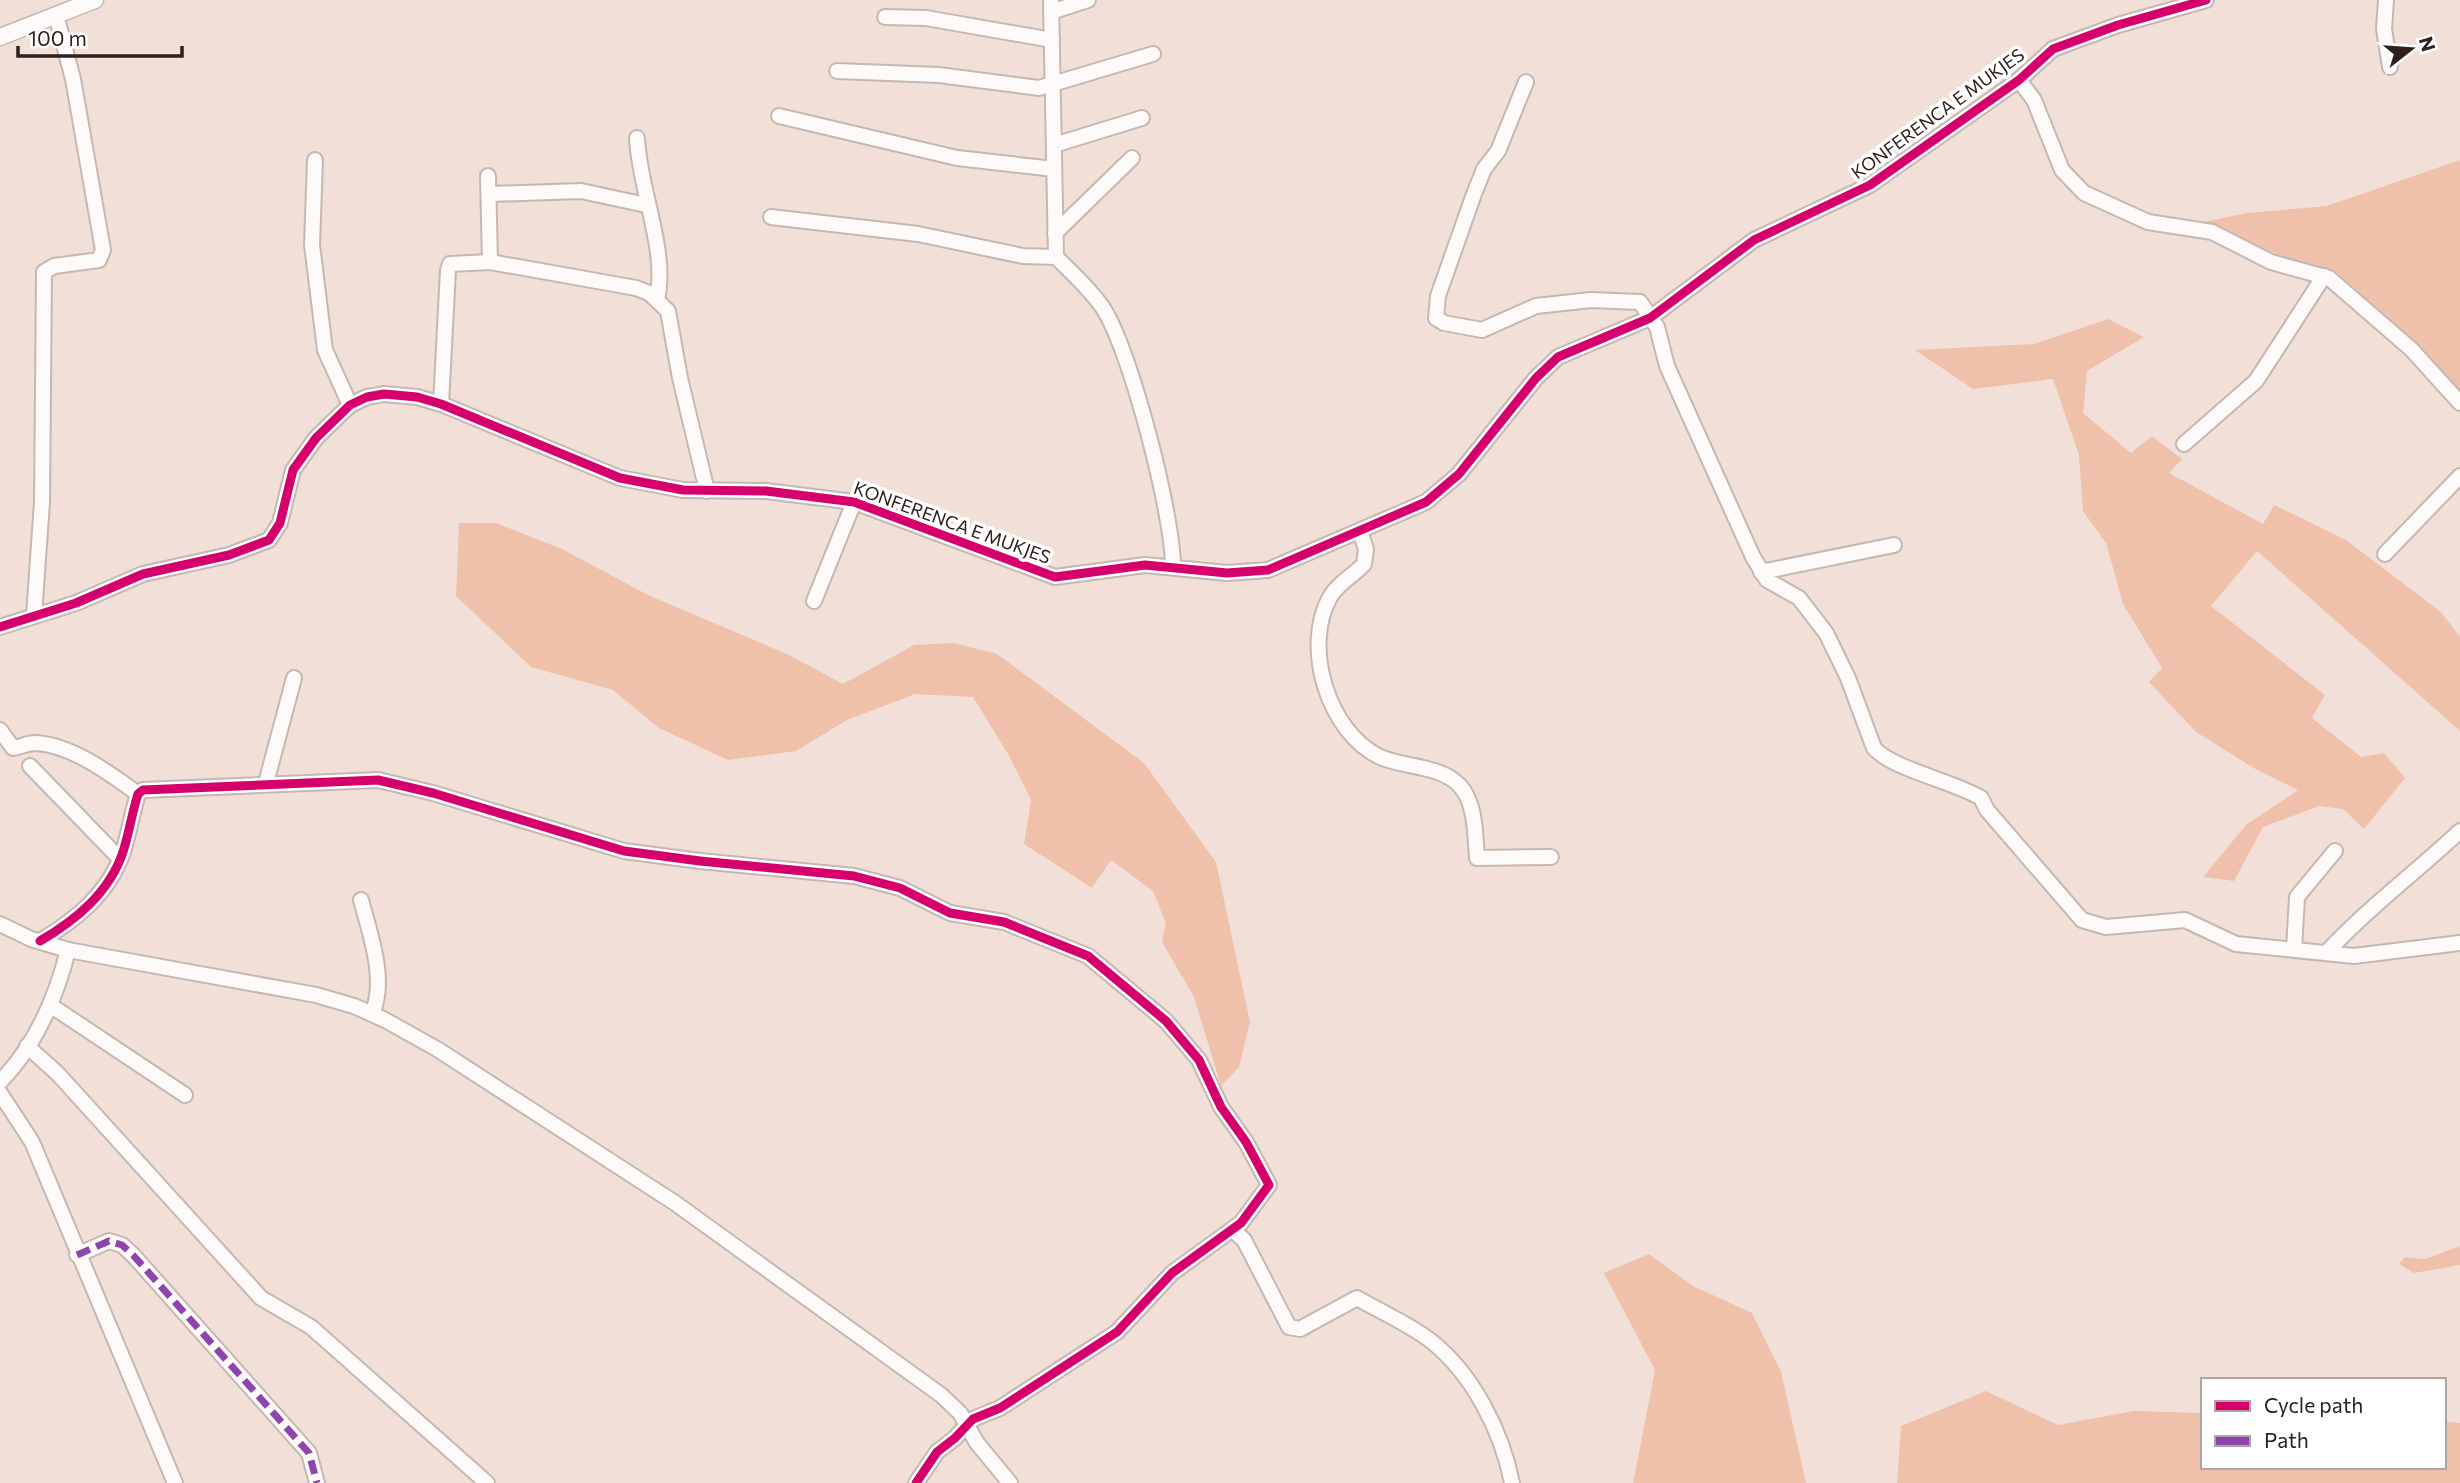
<svg xmlns="http://www.w3.org/2000/svg" width="2460" height="1483" font-family="Commissioner,sans-serif">
	<style>
		.green { fill: #efc1ab }
		.lines { fill: none; stroke-linecap: round; stroke-linejoin: round }
		.minor-casing { stroke: #c5b8b2; stroke-width: 18 }
		.tertiary-casing { stroke: #c5b8b2; stroke-width: 19 }
		.minor { stroke: #fdfaf9; stroke-width: 14 }
		.tertiary { stroke: #fdfaf9; stroke-width: 16 }
		.quiet { stroke: #8e44ad; stroke-width: 7; stroke-dasharray: 14 7; stroke-linecap: butt }
		.cycleway-casing { stroke: #fff; stroke-width: 13 }
		.cycleway { stroke: #d6006c; stroke-width: 9 }
		.labels { text-anchor: middle; stroke-width: 7; stroke-linejoin: round; paint-order: stroke }
		.street-label { font-size: 18px; fill: #2c211c; stroke: #fff }
	</style>
	<rect width="100%" height="100%" fill="#f2e0d8"/>
	<g class="green">
		<path d="M2460,160V395L2418,345L2335,271L2290,260L2204,222L2247,213L2327,206Z"/>
		<path d="M2108,319L2144,337L2087,371L2083,413L2131,453L2152,436L2182,459L2169,473L2263,524L2274,505L2346,540L2441,612L2460,637V731L2257,551L2211,606L2325,695L2312,718L2361,757L2384,753L2405,778L2364,829L2343,809L2319,806L2263,827L2234,881L2203,877L2246,825L2298,790L2257,770L2196,732L2149,682L2162,668L2123,604L2106,543L2083,511L2079,455L2053,379L1973,389L1915,350L2034,344Z"/>
		<path d="M459,523H496L562,549L648,595L789,655L843,684L914,645L954,643L997,654L1144,763L1216,862L1250,1022L1239,1067L1221,1086L1194,997L1162,942L1166,923L1153,891L1111,860L1092,888L1024,844L1031,800L1008,754L973,697L915,694L847,720L796,751L728,760L659,728L613,690L531,667L456,596Z"/>
		<path d="M2460,1246V1265L2414,1273L2399,1264L2405,1257L2425,1259Z"/>
		<path d="M1649,1254L1693,1286L1752,1313L1781,1372L1806,1483H1633L1655,1370L1604,1273Z"/>
		<path d="M1986,1391L2058,1425L2134,1411L2203,1413V1467H2444V1421L2460,1423V1483H1897L1901,1426Z"/>
	</g>
	<g class="lines">
		<defs>
			<g id="minor">
				<path d="M1051,0L1056,257C1072,273 1090,289 1103,308C1131,351 1173,515 1173,567"/>
				<path d="M2386,0L2384,29L2390,67"/>
				<path d="M1051,12L1088,0"/>
				<path d="M885,17L926,18L1052,40"/>
				<path d="M837,71L939,75L1039,88L1153,54"/>
				<path d="M2019,80L2034,100L2062,170L2084,193L2148,222L2212,232L2271,262L2329,278L2411,349L2460,403"/>
				<path d="M1526,82L1498,151L1484,169L1474,194L1438,296L1436,318L1444,323L1482,330L1536,306L1591,300L1640,302L1657,327L1667,366L1753,557L1767,580L1799,598L1826,633L1848,678L1874,748C1892,769 1953,781 1981,798L1987,810L2082,920L2106,927L2185,920L2236,944L2354,956L2460,943"/>
				<path d="M779,116L957,158L1054,169"/>
				<path d="M637,138C639,189 668,251 657,299"/>
				<path d="M1054,145L1142,118"/>
				<path d="M315,160L312,245L325,350L350,405"/>
				<path d="M488,176L490,262"/>
				<path d="M489,194L581,191L646,205"/>
				<path d="M771,217L918,234L1023,256L1056,257"/>
				<path d="M1055,233L1132,158"/>
				<path d="M441,404L448,270L450,264L490,262L636,288L649,293L668,311L680,378L707,491"/>
				<path d="M2184,444L2256,381L2324,276"/>
				<path d="M1360,531L1366,549L1364,564C1353,576 1338,583 1330,597C1302,647 1328,732 1380,757C1405,768 1441,765 1460,786C1476,803 1475,836 1477,858L1551,857"/>
				<path d="M2385,554L2460,476"/>
				<path d="M1761,572L1894,545"/>
				<path d="M814,601L854,502"/>
				<path d="M34,616L42,502L44,272L54,266L99,260L103,250L73,79L56,15"/>
				<path d="M0,627L76,603L143,574L229,555L269,540L280,523L293,470L316,438L350,405L367,397L384,394L417,397L441,404L620,478L683,490L766,491L854,502L1055,577L1145,565L1227,573L1268,570L1426,502L1459,474L1536,378L1558,357L1650,318L1754,240L1870,185L2019,80L2053,49L2118,25L2206,0"/>
				<path d="M0,730L13,748C21,747 27,743 35,743C70,744 111,774 138,794"/>
				<path d="M30,766L120,859"/>
				<path d="M266,783L294,678"/>
				<path d="M361,900C370,934 387,980 372,1014"/>
				<path d="M0,924L31,939L68,950L316,995L354,1006L385,1020L437,1049L675,1203L941,1395L960,1413L977,1443L1010,1483"/>
				<path d="M40,941C76,920 109,893 123,852C129,833 132,813 138,794L143,790L378,780L433,793L624,851L700,861L854,876L900,888L950,913L1004,922L1088,956L1166,1021L1199,1060L1221,1107L1246,1142L1269,1185L1241,1223L1172,1273L1117,1332L1000,1408L973,1419L955,1438L937,1452L916,1483"/>
				<path d="M2294,949L2297,897L2335,851"/>
				<path d="M2327,952C2368,908 2416,872 2460,831"/>
				<path d="M50,1005L185,1095"/>
				<path d="M27,1046L58,1074L261,1298L311,1327L487,1483"/>
				<path d="M0,1082C35,1046 56,998 68,950"/>
				<path d="M0,1093L32,1142L175,1483"/>
				<path d="M1233,1230L1244,1240L1289,1327L1300,1329L1357,1298C1381,1312 1409,1324 1431,1341C1473,1374 1502,1432 1512,1483"/>
				<path d="M77,1255L109,1241L122,1245L133,1255L309,1453L317,1483"/>
			</g>
			<path id="tertiary" d="M0,37L95,0"/>
		</defs>
		<use href="#minor" class="minor-casing"/>
		<use href="#tertiary" class="tertiary-casing"/>
		<use href="#minor" class="minor"/>
		<use href="#tertiary" class="tertiary"/>
		<path class="quiet" d="M77,1255L109,1241L122,1245L133,1255L309,1453L317,1483"/>
		<defs>
			<g id="cycleway">
				<path d="M0,627L76,603L143,574L229,555L269,540L280,523L293,470L316,438L350,405L367,397L384,394L417,397L441,404L620,478L683,490L766,491L854,502L1055,577L1145,565L1227,573L1268,570L1426,502L1459,474L1536,378L1558,357L1650,318L1754,240L1870,185L2019,80L2053,49L2118,25L2206,0"/>
				<path d="M40,941C76,920 109,893 123,852C129,833 132,813 138,794L143,790L378,780L433,793L624,851L700,861L854,876L900,888L950,913L1004,922L1088,956L1166,1021L1199,1060L1221,1107L1246,1142L1269,1185L1241,1223L1172,1273L1117,1332L1000,1408L973,1419L955,1438L937,1452L916,1483"/>
			</g>
		</defs>
		<use href="#cycleway" class="cycleway-casing"/>
		<use href="#cycleway" class="cycleway"/>
	</g>
	<g class="labels">
		<g class="street-label">
			<text transform="translate(1938 114) rotate(-36)" y="6">KONFERENCA E MUKJES</text>
			<text transform="translate(952 523) rotate(20)" y="6">KONFERENCA E MUKJES</text>
		</g>
	</g>
	<rect x="2201" y="1378" width="245" height="91" fill="#ffffff" stroke="#aba6a4" stroke-width="2"/>
	<rect x="2215" y="1401" width="35" height="10" fill="#d6006c" stroke="#aba6a4" stroke-width="2"/>
	<text x="2264" y="1413" font-size="21" fill="#2c211c">Cycle path</text>
	<rect x="2215" y="1436" width="35" height="10" fill="#8e44ad" stroke="#aba6a4" stroke-width="2"/>
	<text x="2264" y="1448" font-size="21" fill="#2c211c">Path</text>
	<g transform="translate(2411 49) rotate(73)" stroke="#ffffff" stroke-width="5" paint-order="stroke">
	<path d="M0-5L12 26L0 18L-12 26Z" fill="#2c211c"/>
	<text y="-10" font-size="19" font-weight="bold" text-anchor="middle" fill="#2c211c">N</text>
	</g>
	<path d="M18 46v10h164v-10" fill="none" stroke="#2c211c" stroke-width="3.5"/>
	<text x="28" y="46" font-size="21" fill="#2c211c" stroke="#ffffff" stroke-width="5" paint-order="stroke">100 m</text>
</svg>
